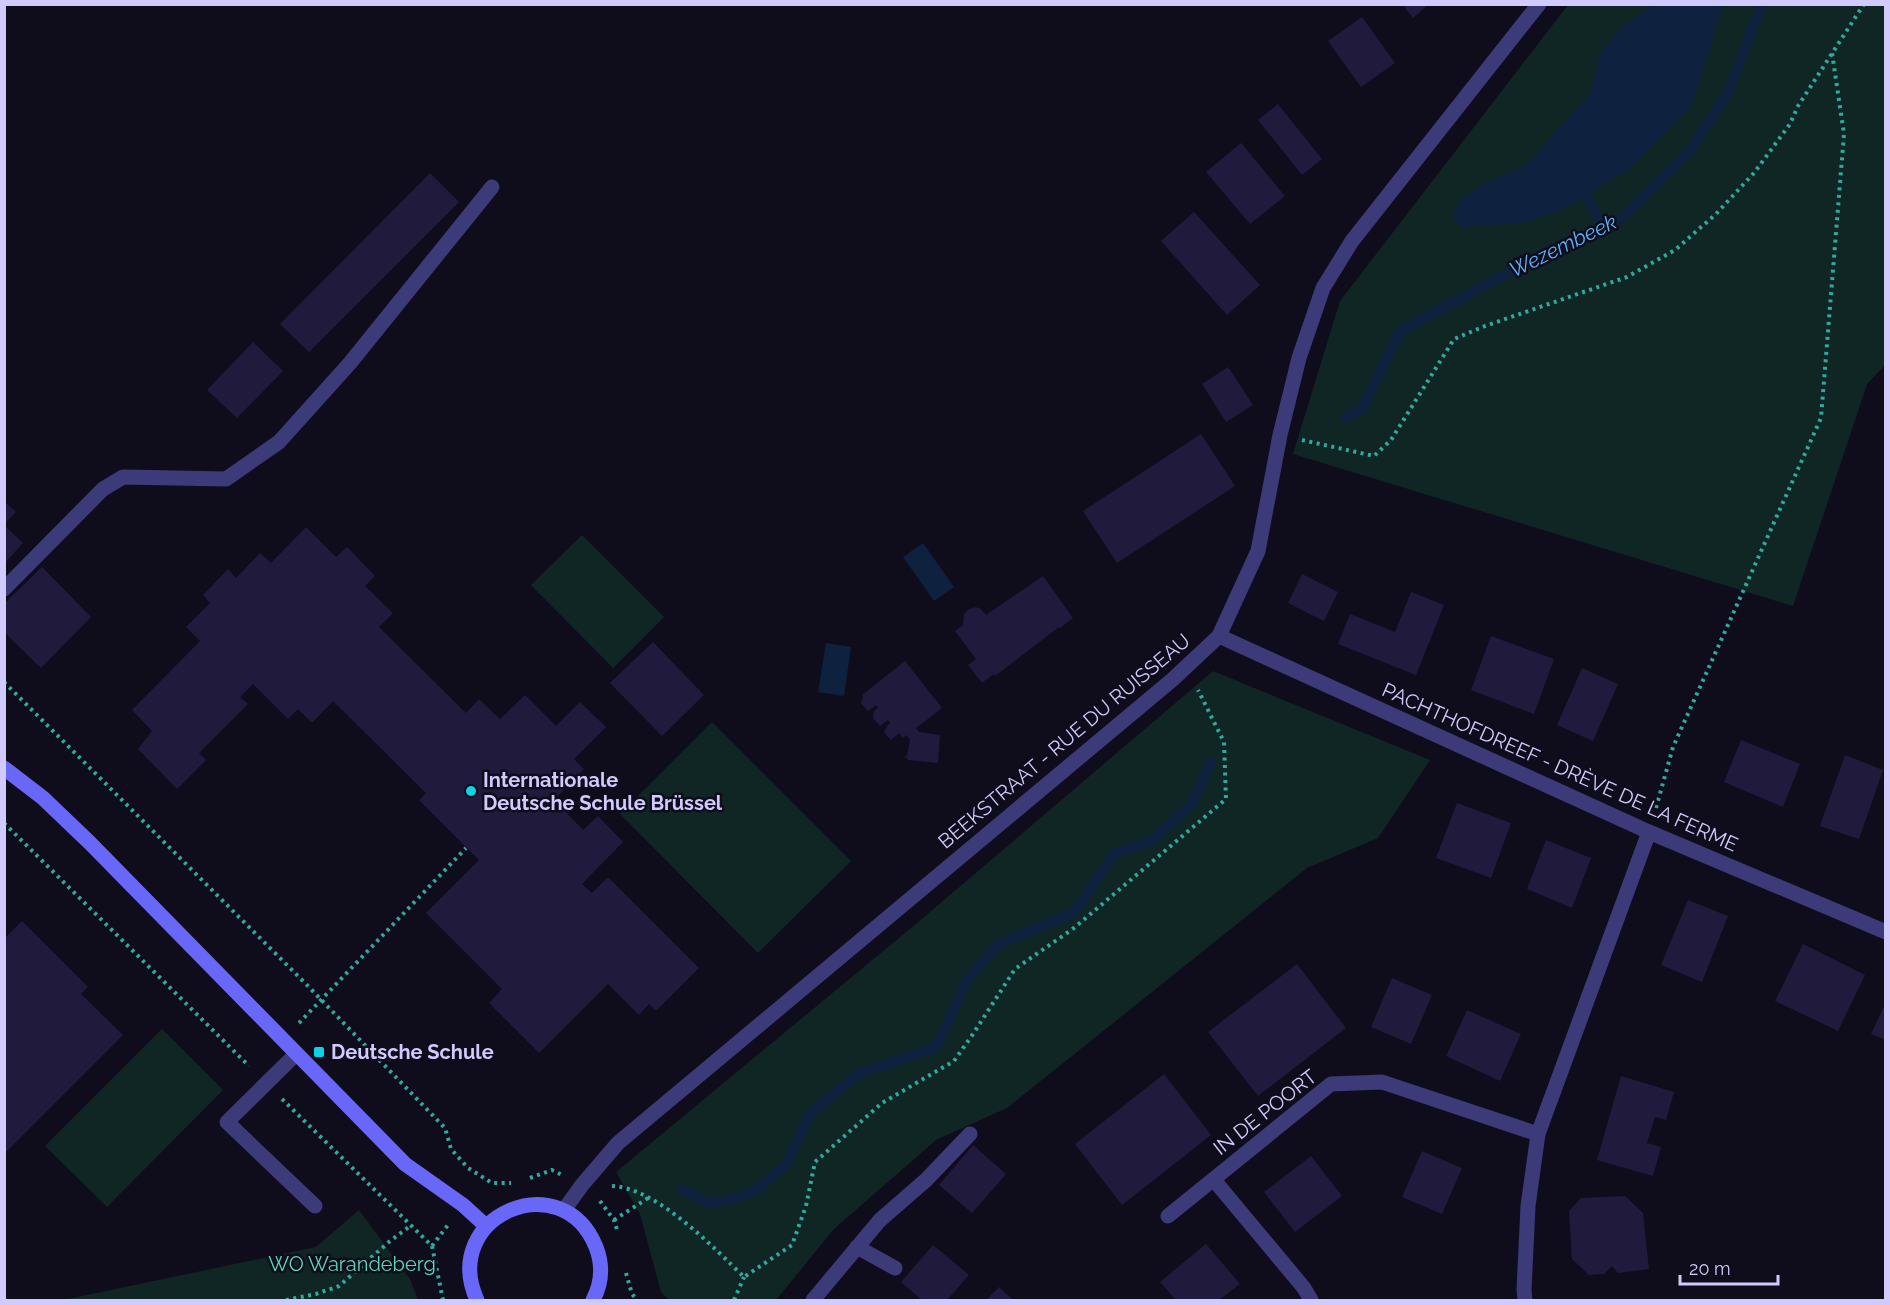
<svg xmlns="http://www.w3.org/2000/svg" width="1890" height="1305" font-family="Raleway,sans-serif">
	<style>
		.green { fill: #102625 }
		.water { fill: #0e213f }
		.lines { fill: none; stroke-linecap: round; stroke-linejoin: round }
		.stream { stroke: #0e213f; stroke-width: 10 }
		.building { fill: #201a3c }
		.path { stroke: #33a89f; stroke-width: 4; stroke-dasharray: 3 4.5; stroke-linecap: butt }
		.service { stroke: #3c3a79; stroke-width: 15 }
		.minor { stroke: #3c3a79; stroke-width: 15 }
		.tertiary { stroke: #3c3a79; stroke-width: 15 }
		.secondary { stroke: #6967f7; stroke-width: 15 }
		.poi-dot { fill: #0cd3e6; stroke: #0f0c1c; stroke-width: 2 }
		.labels { text-anchor: middle; stroke-width: 5; stroke-linejoin: round; paint-order: stroke }
		.street-label { font-size: 20px; fill: #d0cbfc; stroke: #0f0c1c }
		.poi-label { font-size: 20px; font-weight: bold; fill: #d0cbfc; stroke: #0f0c1c; text-anchor: start }
		.park-label { font-size: 20px; fill: #5cd7b7; stroke: #0f0c1c }
		.water-label { font-size: 21px; font-style: italic; fill: #5eb2f6; stroke: #0f0c1c }
	</style>
	<rect width="100%" height="100%" fill="#0f0c1c"/>
	<g class="green">
		<path d="M1568,5H1885V365L1867,384L1793,606L1293,454L1340,301Z"/>
		<path d="M582,535L664,617L613,668L531,585Z"/>
		<path d="M1213,671L1430,760L1378,838L1307,868L1007,1108L936,1140L834,1229L776,1300H669L661,1292L640,1214L616,1172L917,923Z"/>
		<path d="M712,722L851,861L758,953L620,814Z"/>
		<path d="M162,1029L223,1090L107,1207L45,1146Z"/>
		<path d="M359,1210L410,1279L418,1300H63L316,1247Z"/>
	</g>
	<g class="water">
		<path d="M1654,4L1723,5L1692,105L1629,169L1558,212L1520,223L1460,227L1453,216L1461,200L1482,184L1526,165L1591,93L1600,53L1623,26Z"/>
		<path d="M923,543L954,587L934,601L903,557Z"/>
		<path d="M826,643L851,647L844,696L818,692Z"/>
	</g>
	<g class="lines">
		<g class="stream">
			<path d="M1586,195L1603,226"/>
			<path d="M1345,417L1362,409L1400,331L1560,245L1623,217L1690,151L1728,92L1762,4"/>
			<path d="M682,1190L710,1203L729,1200L753,1192L786,1165L810,1114L858,1074L936,1047L968,979L1000,943L1074,913L1114,854L1153,840L1193,802L1211,762"/>
		</g>
	</g>
	<g class="building">
		<path d="M1402,4H1429L1413,18Z"/>
		<path d="M1362,17L1395,63L1361,87L1328,41Z"/>
		<path d="M1278,104L1322,159L1302,175L1258,120Z"/>
		<path d="M1241,143L1285,196L1250,224L1206,172Z"/>
		<path d="M430,173L459,202L309,352L280,324Z"/>
		<path d="M1194,212L1260,285L1227,315L1161,241Z"/>
		<path d="M253,342L283,371L237,418L207,390Z"/>
		<path d="M1228,367L1253,405L1226,422L1202,384Z"/>
		<path d="M1201,434L1235,486L1117,563L1083,511Z"/>
		<path d="M4,501L16,512L4,524Z"/>
		<path d="M4,525L23,543L4,564Z"/>
		<path d="M306,527L336,557L347,547L375,576L365,586L393,613L379,627L466,713L479,699L500,719L525,695L556,726L580,702L606,727L574,759L584,769L554,800L583,830L598,816L623,842L582,884L592,893L608,877L699,968L656,1011L649,1004L639,1015L608,984L539,1053L489,1003L502,989L426,913L479,860L419,800L426,793L333,701L312,723L298,709L288,719L253,684L240,697L248,704L199,753L206,760L177,789L138,749L152,731L132,710L200,641L186,627L210,603L203,595L228,569L236,578L260,553L271,563Z"/>
		<path d="M42,567L91,617L41,668L4,632V604Z"/>
		<path d="M1302,574L1338,592L1324,621L1288,603Z"/>
		<path d="M1043,576L1073,618L1060,628L1059,627L995,676L994,674L982,683L968,665L976,659L955,631L963,625L964,614L969,609L976,607L981,609L986,615Z"/>
		<path d="M1411,592L1444,605L1416,675L1338,644L1350,614L1395,632Z"/>
		<path d="M1491,636L1554,659L1534,714L1471,690Z"/>
		<path d="M653,642L704,695L662,736L610,683Z"/>
		<path d="M905,661L942,708L916,728L919,732L940,735L938,763L907,760L908,758H905V755L907,756L910,739L906,735L903,738L899,733L891,740L884,732L887,726L890,723L888,720L880,726L873,718L874,711L878,708L876,705L868,711L861,703L863,696L862,695Z"/>
		<path d="M1582,668L1618,684L1593,741L1557,725Z"/>
		<path d="M1741,740L1800,764L1783,807L1724,782Z"/>
		<path d="M1845,755L1883,770L1859,839L1820,826Z"/>
		<path d="M1457,803L1511,823L1491,878L1436,858Z"/>
		<path d="M1546,840L1591,858L1572,908L1527,889Z"/>
		<path d="M1688,900L1728,916L1702,982L1661,965Z"/>
		<path d="M22,921L88,987L81,994L123,1035L4,1154V939Z"/>
		<path d="M1803,944L1865,975L1838,1031L1775,1001Z"/>
		<path d="M1297,964L1346,1028L1258,1096L1208,1032Z"/>
		<path d="M1392,978L1432,995L1411,1044L1371,1027Z"/>
		<path d="M1886,1002V1040L1871,1034Z"/>
		<path d="M1467,1010L1521,1034L1500,1081L1446,1056Z"/>
		<path d="M1164,1074L1211,1135L1122,1205L1075,1144Z"/>
		<path d="M1621,1076L1674,1092L1666,1120L1655,1117L1647,1143L1661,1147L1653,1176L1597,1160Z"/>
		<path d="M973,1145L1006,1174L972,1213L939,1185Z"/>
		<path d="M1422,1151L1462,1168L1442,1214L1402,1197Z"/>
		<path d="M1311,1156L1342,1196L1295,1232L1264,1192Z"/>
		<path d="M1625,1196L1643,1213L1649,1269L1618,1273L1612,1266L1604,1274L1589,1275L1572,1259L1569,1211L1581,1198Z"/>
		<path d="M1206,1244L1240,1284L1219,1300H1176L1160,1282Z"/>
		<path d="M933,1245L969,1275L947,1300H922L901,1282Z"/>
		<path d="M999,1287L1013,1300H986Z"/>
	</g>
	<g class="lines">
		<g class="path">
			<path d="M1302,440L1374,456L1391,440L1454,339L1485,326L1627,277L1675,250L1716,214L1754,173L1790,124L1798,106L1864,4"/>
			<path d="M4,682L304,982L445,1128L451,1149L468,1168L492,1183H511"/>
			<path d="M1656,808L1673,747L1821,418L1844,134L1832,53"/>
			<path d="M4,823L249,1066"/>
			<path d="M299,1023L466,848"/>
			<path d="M282,1099L432,1246L443,1300"/>
			<path d="M530,1178L552,1170L562,1175"/>
			<path d="M612,1186C657,1188 713,1247 744,1277L792,1245L806,1206L815,1162L882,1103L954,1061L973,1034L1015,969L1074,928L1226,799L1224,742L1198,690"/>
			<path d="M600,1201L614,1220L618,1233"/>
			<path d="M614,1220L648,1198"/>
			<path d="M432,1246L448,1225"/>
			<path d="M626,1273L632,1294L637,1300"/>
			<path d="M286,1300L316,1294L339,1286L390,1241L410,1226"/>
			<path d="M734,1300L744,1277"/>
		</g>
		<g class="service">
			<path d="M4,589L103,489L123,477L226,479L279,442L350,363L492,187"/>
			<path d="M296,1054L227,1122L315,1206"/>
			<path d="M1214,1180L1304,1288L1311,1300"/>
			<path d="M857,1247L895,1268"/>
			<path d="M813,1300L880,1220L926,1180L970,1134"/>
		</g>
		<g class="minor">
			<path d="M1219,636L1649,832L1886,932"/>
			<path d="M1168,1216L1331,1084L1382,1082L1538,1134"/>
			<path d="M1525,1300L1524,1290L1528,1206L1538,1134L1649,832"/>
		</g>
		<path class="tertiary" d="M564,1210L582,1185L618,1143L1172,680L1219,636L1258,551L1280,435L1299,358L1323,288L1352,241L1539,4"/>
		<g class="secondary">
			<path d="M4,768L43,798L90,843L405,1164L463,1205L486,1226"/>
			<path d="M477,1300C439,1216 562,1163 596,1247C603,1265 602,1283 593,1300"/>
		</g>
	</g>
	<g class="poi-dot">
		<circle cx="471" cy="791" r="6"/>
		<rect x="313" y="1046" width="12" height="12" rx="3"/>
	</g>
	<g class="labels">
		<g class="street-label">
			<text transform="translate(1064 741) rotate(-40)" y="7">BEEKSTRAAT - RUE DU RUISSEAU</text>
			<text transform="translate(1560 767) rotate(24)" y="7">PACHTHOFDREEF - DRÈVE DE LA FERME</text>
			<text transform="translate(1265 1112) rotate(-38)" y="7">IN DE POORT</text>
		</g>
		<g class="poi-label">
			<text x="483" y="787">Internationale<tspan x="483" dy="23">Deutsche Schule Brüssel</tspan></text>
			<text x="331" y="1059">Deutsche Schule</text>
		</g>
		<g class="park-label">
			<text x="352" y="1271">WO Warandeberg</text>
		</g>
		<g class="water-label">
			<text transform="translate(1563 246) rotate(-26)" y="7">Wezembeek</text>
		</g>
	</g>
	<rect width="1890" height="1305" fill="none" stroke="#d0cbfc" stroke-width="12"/>
	<path d="M1680 1275v9h98v-9" fill="none" stroke="#d0cbfc" stroke-width="3"/>
	<text x="1689" y="1275" font-size="18" fill="#d0cbfc" stroke="#0f0c1c" stroke-width="4.5" paint-order="stroke">20 m</text>
</svg>
